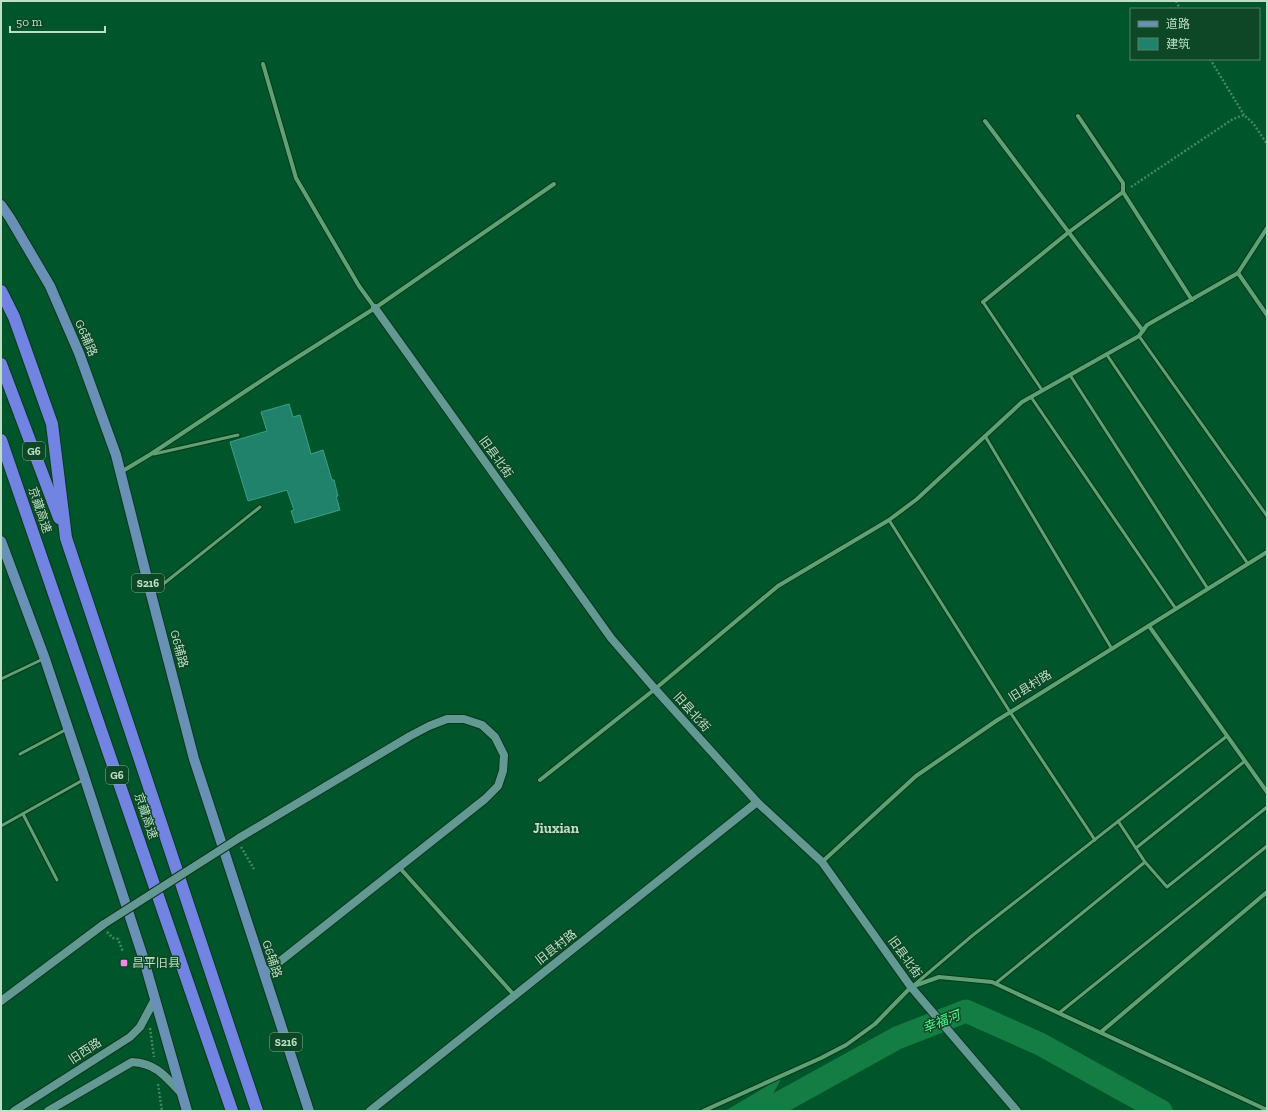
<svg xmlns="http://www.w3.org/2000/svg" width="1268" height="1112" font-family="'Zilla Slab','Noto Sans SC',serif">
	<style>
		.water { fill: #147d44 }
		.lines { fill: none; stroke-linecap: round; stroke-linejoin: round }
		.river { stroke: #147d44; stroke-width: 23 }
		.building { fill: #20826b; stroke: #3aa086 }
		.lane-casing { stroke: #0f351d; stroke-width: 5 }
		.street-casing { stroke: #0f351d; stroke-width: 6 }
		.secondary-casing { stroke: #0f351d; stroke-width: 10 }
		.primary-casing { stroke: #0f351d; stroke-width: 12 }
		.highway-casing { stroke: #0f351d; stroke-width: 14 }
		.path { stroke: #448762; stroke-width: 2.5; stroke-dasharray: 2 2; stroke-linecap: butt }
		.lane { stroke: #5ca272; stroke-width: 3 }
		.street { stroke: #5ca272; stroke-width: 4 }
		.secondary { stroke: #629993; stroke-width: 8 }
		.primary { stroke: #6990b5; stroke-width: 10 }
		.highway { stroke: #7184e1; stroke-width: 12 }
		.secondary-bridge-casing { stroke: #0f351d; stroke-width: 10; stroke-linecap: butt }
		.secondary-bridge { stroke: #629993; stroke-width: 8 }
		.poi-dot { fill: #f987e8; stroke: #0e4726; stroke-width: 1.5 }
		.labels { text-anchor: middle; stroke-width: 3; stroke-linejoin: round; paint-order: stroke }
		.shield { fill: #0e4726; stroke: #88b195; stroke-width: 1 }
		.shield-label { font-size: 11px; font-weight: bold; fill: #bcdfc5 }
		.street-label { font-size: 12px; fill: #bcdfc5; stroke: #0e4726 }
		.poi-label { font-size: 12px; fill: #bcdfc5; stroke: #0e4726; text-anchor: start }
		.water-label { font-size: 13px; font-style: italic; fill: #53f292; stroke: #0e4726 }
		.quarter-label { font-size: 14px; font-weight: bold; fill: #bcdfc5; stroke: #0e4726 }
	</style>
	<rect width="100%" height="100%" fill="#00552a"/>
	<path class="water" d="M782,1077L764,1111H725Z"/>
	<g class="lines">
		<path class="river" d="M765,1111L897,1038L966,1011L1040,1044L1161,1111"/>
	</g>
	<path class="building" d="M289,404L293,417L300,415L311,454L323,450L332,480H334L338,496H336L340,510L295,523L291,511L294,510L287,490L248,501L230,442L267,431L261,412Z"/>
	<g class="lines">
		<defs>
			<g id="lane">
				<path d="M983,302L1042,390"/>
				<path d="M1139,336L1267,516"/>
				<path d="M1107,355L1248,564"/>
				<path d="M1070,375L1208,589"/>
				<path d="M1031,397L1176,609"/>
				<path d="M985,436L1112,649"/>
				<path d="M154,454L238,435"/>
				<path d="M889,520L1010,712L1095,840"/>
				<path d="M152,593L260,507"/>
				<path d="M1,679L43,659"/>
				<path d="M20,754L67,729"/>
				<path d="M23,814L57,880"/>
				<path d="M1118,821L1145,862"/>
				<path d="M1,826L83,780"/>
				<path d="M1136,848L1245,761"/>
				<path d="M996,983L1145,862L1167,887L1267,807"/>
				<path d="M914,985L973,935L1227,736"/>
				<path d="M1059,1013L1267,846"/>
			</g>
			<g id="street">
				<path d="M263,64L296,178L359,286L375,308"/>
				<path d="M985,121L1143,331"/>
				<path d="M1123,192L1192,300"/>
				<path d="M1238,273L1267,315"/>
				<path d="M983,302L1069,232L1123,192V183L1078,116"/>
				<path d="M121,472L151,454L279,369L375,308L554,184"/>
				<path d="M1149,626L1267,792"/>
				<path d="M540,780L655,689L778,586L889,520L917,499L1022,402L1139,336L1147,325L1238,273L1267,228"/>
				<path d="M822,862L916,776L996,721L1267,552"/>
				<path d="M399,867L514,995"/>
				<path d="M1101,1032L1267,892"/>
				<path d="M703,1111L821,1058L846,1045L875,1024L911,987L939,977L992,982L1267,1110"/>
			</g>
			<g id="secondary">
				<path d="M375,308L611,638L655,689L757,802L822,862L911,987L1017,1111"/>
				<path d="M239,838L343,776L410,736L429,726L447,719H464L482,725L495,737L504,755L503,771L498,786L485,799L264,974"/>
				<path d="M1,1001L104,924"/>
				<path d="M14,1111L130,1037L140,1027L155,999"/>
				<path d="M48,1111L132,1062C156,1063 166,1077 181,1093"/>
				<path d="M370,1111L757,802"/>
			</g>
			<g id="primary">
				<path d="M1,205L10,218L50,286L79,353L116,455L151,594L194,759L309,1111"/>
				<path d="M1,541L45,659L85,779L143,957L187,1111"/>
			</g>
			<g id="highway">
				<path d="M1,291L14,317L52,424L66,538L257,1111"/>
				<path d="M1,364L59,518"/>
				<path d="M1,440L232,1111"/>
			</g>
		</defs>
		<use href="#lane" class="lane-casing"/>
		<use href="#street" class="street-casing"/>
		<use href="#secondary" class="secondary-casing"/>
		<use href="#primary" class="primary-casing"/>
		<use href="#highway" class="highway-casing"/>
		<g class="path">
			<path d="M1176,1L1180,9"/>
			<path d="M1210,59L1244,115"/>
			<path d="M1131,187L1233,119L1244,115L1253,123L1267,144"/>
			<path d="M241,847L254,869"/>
			<path d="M107,932L113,938L118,939L123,952"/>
			<path d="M150,1028L154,1057"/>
			<path d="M158,1084L162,1111"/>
		</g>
		<use href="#lane" class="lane"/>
		<use href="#street" class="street"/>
		<use href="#secondary" class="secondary"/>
		<use href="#primary" class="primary"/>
		<use href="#highway" class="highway"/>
		<defs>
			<path id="secondary-bridge" d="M104,924L239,838"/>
		</defs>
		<use href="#secondary-bridge" class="secondary-bridge-casing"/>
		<use href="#secondary-bridge" class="secondary-bridge"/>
	</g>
	<rect class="poi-dot" x="120" y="959" width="8" height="8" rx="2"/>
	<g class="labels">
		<g class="shield">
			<rect x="23" y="442" width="22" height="18" rx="3"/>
			<rect x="132" y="574" width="32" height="18" rx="3"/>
			<rect x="106" y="766" width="22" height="18" rx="3"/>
			<rect x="270" y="1033" width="32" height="18" rx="3"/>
		</g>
		<g class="shield-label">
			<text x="34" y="455">G6</text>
			<text x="148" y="587">S216</text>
			<text x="117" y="779">G6</text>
			<text x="286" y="1046">S216</text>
		</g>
		<g class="street-label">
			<text transform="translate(86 338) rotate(67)" y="4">G6辅路</text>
			<text transform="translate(496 457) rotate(54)" y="4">旧县北街</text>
			<text transform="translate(40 510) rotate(71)" y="4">京藏高速</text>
			<text transform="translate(179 649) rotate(75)" y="4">G6辅路</text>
			<text transform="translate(1030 686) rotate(-32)" y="4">旧县村路</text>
			<text transform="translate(692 712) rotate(48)" y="4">旧县北街</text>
			<text transform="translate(146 816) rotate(71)" y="4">京藏高速</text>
			<text transform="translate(556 947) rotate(-38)" y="4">旧县村路</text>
			<text transform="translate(905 957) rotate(54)" y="4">旧县北街</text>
			<text transform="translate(272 959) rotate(72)" y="4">G6辅路</text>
			<text transform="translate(85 1051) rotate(-33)" y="4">旧西路</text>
		</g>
		<g class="poi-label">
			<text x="132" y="967">昌平旧县</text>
		</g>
		<g class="water-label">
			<text transform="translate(941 1021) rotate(-21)" y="5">幸福河</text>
		</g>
		<g class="quarter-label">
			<text x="556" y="833">Jiuxian</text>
		</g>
	</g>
	<rect width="1268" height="1112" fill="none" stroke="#bcdfc5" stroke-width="4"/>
	<rect x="1130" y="8" width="130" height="52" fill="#0e4726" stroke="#548466"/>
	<rect x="1138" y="21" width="20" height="6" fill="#6990b5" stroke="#548466"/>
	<text x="1166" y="28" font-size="12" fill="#bcdfc5">道路</text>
	<rect x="1138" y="38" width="20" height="12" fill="#20826b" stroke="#548466"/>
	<text x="1166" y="48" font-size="12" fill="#bcdfc5">建筑</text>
	<path d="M10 26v6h95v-6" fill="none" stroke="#bcdfc5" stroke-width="2"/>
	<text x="16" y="26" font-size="12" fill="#bcdfc5" stroke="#0e4726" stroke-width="3" paint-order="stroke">50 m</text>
</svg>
